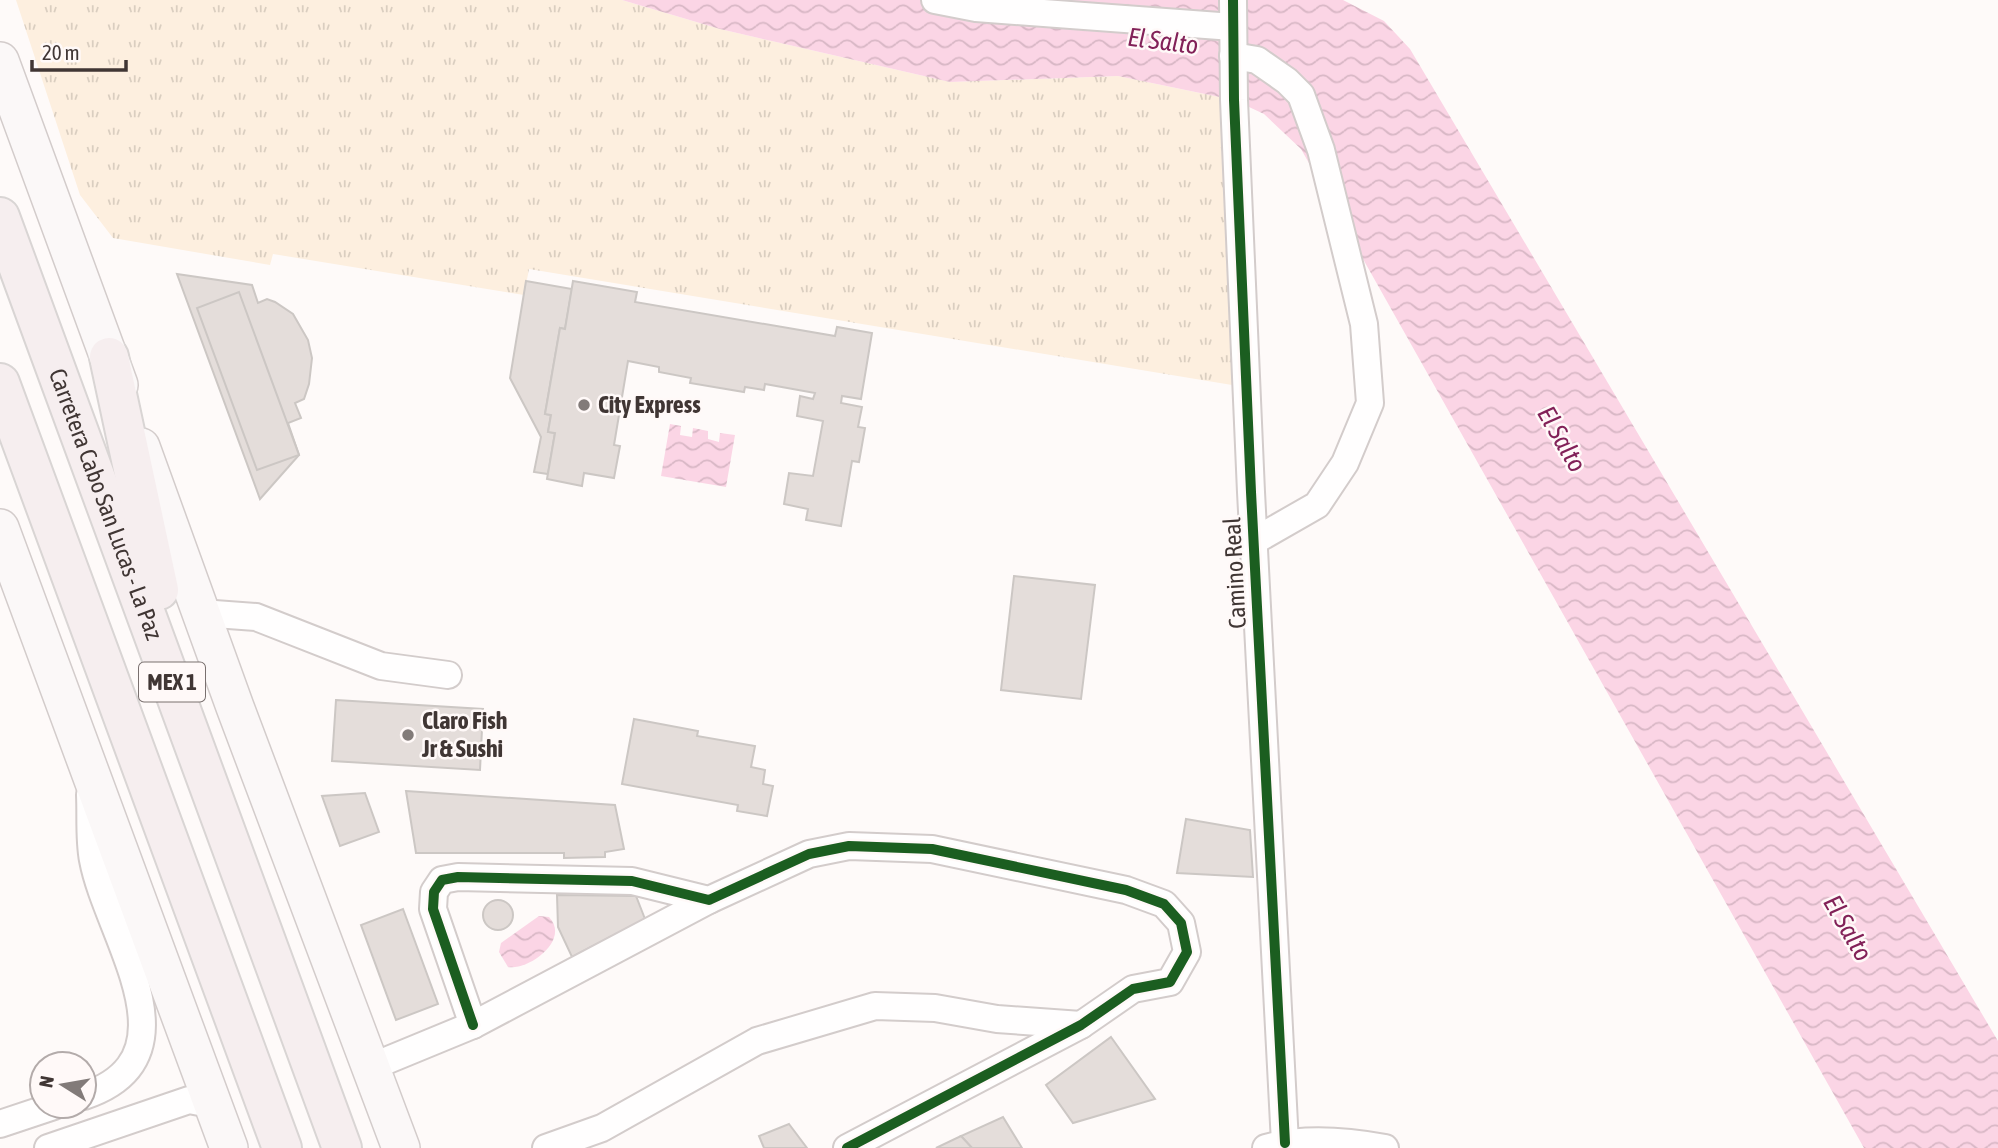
<svg xmlns="http://www.w3.org/2000/svg" width="1998" height="1148" font-family="'Asap Condensed',sans-serif">
	<style>
		.grass { fill: url(#grass-tufts) }
		.water { fill: url(#water-waves) }
		.building { fill: #e4ddda; stroke: #ccc7c4; stroke-width: 2 }
		.lines { fill: none; stroke-linecap: round; stroke-linejoin: round }
		.minor-casing { stroke: #d3cccb; stroke-width: 30 }
		.secondary-casing { stroke: #d3cccb; stroke-width: 40 }
		.trunk-casing { stroke: #d9d5d4; stroke-width: 42 }
		.minor { stroke: #fffefe; stroke-width: 26 }
		.secondary { stroke: #fbf8f8; stroke-width: 37 }
		.trunk { stroke: #f6eeef; stroke-width: 38 }
		.cycleway-casing { stroke: #fff9f8; stroke-width: 15 }
		.cycleway { stroke: #1b5e20; stroke-width: 10 }
		.poi-dot { fill: #827b79; stroke: #fff9f8; stroke-width: 2.5 }
		.labels { text-anchor: middle; stroke-width: 5; stroke-linejoin: round; paint-order: stroke }
		.shield { fill: #fff9f8; stroke: #79706f; stroke-width: 2 }
		.shield-label { font-size: 23px; font-weight: bold; fill: #403634 }
		.poi-label { font-size: 24px; font-weight: bold; fill: #403634; stroke: #fff9f8; text-anchor: start }
		.street-label { font-size: 24px; fill: #403634; stroke: #fff9f8 }
		.water-label { font-size: 26px; font-style: italic; fill: #822158; stroke: #fff9f8 }
	</style>
	<defs>
		<pattern id="grass-tufts" width="24" height="20" patternUnits="userSpaceOnUse" patternTransform="scale(1.75)"><rect width="24" height="20" fill="#fdefdf"/><path d="M3 7l-1-3M5 7V3M7 7l1-3M15 17l-1-3M17 17v-4M19 17l1-3" fill="none" stroke="#dacec0"/></pattern>
		<pattern id="water-waves" width="16" height="10" patternUnits="userSpaceOnUse" patternTransform="scale(1.75)"><rect width="16" height="10" fill="#fbd5e5"/><path d="M0 5q4-4 8 0t8 0" fill="none" stroke="#d8b7c5"/></pattern>
	</defs>
	<rect width="100%" height="100%" fill="#fefaf9"/>
	<path class="grass" d="M16,0H622L720,29L950,82L1118,76L1229,99L1238,386L529,269L524,295L273,254L270,265L113,238L80,195Z"/>
	<g class="water">
		<path d="M622,0H1343L1384,21L1410,49L1998,1041V1148H1864L1301,149L1264,114L1234,100L1118,76L950,82L720,29Z"/>
		<path d="M670,424L681,426L680,435L692,437L693,428L708,431V439L719,442L720,433L735,435L726,487L661,476Z"/>
		<path d="M539,916L549,917C571,940 528,971 508,967L499,952L501,943Z"/>
	</g>
	<g class="building">
		<path d="M177,274L252,285L258,303L267,299L275,302L293,314L308,340L312,358L309,384L304,399L295,403L301,418L288,423L299,455L260,499Z"/>
		<path d="M526,281L572,289L565,329L560,328L545,414L551,415L548,432L555,433L548,474L534,472L541,437L510,378Z"/>
		<path d="M573,281L637,292L635,302L835,336L837,327L872,333L861,399L842,396L841,403L862,407L858,427L865,428L859,462L852,461L841,526L806,520L808,509L784,504L789,473L813,476L823,421L797,416L800,396L813,399L815,393L765,384L764,390L745,387L744,392L690,383L691,378L659,372V367L628,361L614,445L620,446L614,478L584,473L582,486L547,479L555,433L548,432L551,415L545,414L560,328L565,329Z"/>
		<path d="M239,292L299,455L257,470L197,308Z"/>
		<path d="M1014,576L1095,585L1081,699L1001,690Z"/>
		<path d="M336,700L483,709L480,770L332,761Z"/>
		<path d="M634,719L698,731L697,736L755,746L751,767L765,770L763,784L773,786L767,816L737,811L738,805L622,784Z"/>
		<path d="M406,791L615,805L624,849L605,852V857L564,858V853H416Z"/>
		<path d="M365,793L379,832L340,846L322,796Z"/>
		<path d="M1186,819L1250,830L1253,877L1177,873Z"/>
		<path d="M557,895L636,896L645,919L572,957L558,927Z"/>
		<circle cx="498" cy="915" r="15"/>
		<path d="M403,909L438,1004L396,1020L361,925Z"/>
		<path d="M1111,1037L1155,1099L1073,1123L1046,1085Z"/>
		<path d="M1003,1117L1022,1148H972L961,1136Z"/>
		<path d="M789,1124L807,1148H764L759,1136Z"/>
		<path d="M961,1136L972,1148H936Z"/>
	</g>
	<g class="lines">
		<defs>
			<g id="minor">
				<path d="M935,0L976,8L1233,27"/>
				<path d="M1233,0L1234,100L1251,492L1285,1143"/>
				<path d="M1233,56L1257,60L1287,81L1301,95L1321,150L1364,324L1370,403L1345,463L1317,505L1254,541"/>
				<path d="M201,613L256,617L381,666L448,675"/>
				<path d="M473,1025L433,909L434,892L442,880L458,877L632,881L709,900L809,854L849,846L932,849L1126,890L1164,904L1181,923L1187,952L1170,982L1133,989L1081,1025L847,1148"/>
				<path d="M371,1067L473,1025L709,900"/>
				<path d="M84,1096C201,1057 107,936 93,860C89,840 91,816 90,795"/>
				<path d="M0,1124L54,1106"/>
				<path d="M48,1148L189,1100L205,1103L217,1117"/>
				<path d="M546,1148L602,1128L757,1041L875,1006L935,1008L997,1019L1081,1025"/>
				<path d="M1266,1148C1303,1137 1347,1141 1385,1148"/>
			</g>
			<g id="secondary">
				<path d="M0,61L119,385"/>
				<path d="M141,447L235,707L401,1148"/>
				<path d="M0,528L229,1148"/>
			</g>
			<g id="trunk">
				<path id="s1" d="M0,217L342,1148"/>
				<path d="M109,357L159,590"/>
				<path d="M0,383L282,1148"/>
			</g>
		</defs>
		<use href="#minor" class="minor-casing"/>
		<use href="#secondary" class="secondary-casing"/>
		<use href="#trunk" class="trunk-casing"/>
		<use href="#minor" class="minor"/>
		<use href="#secondary" class="secondary"/>
		<use href="#trunk" class="trunk"/>
		<defs>
			<g id="cycleway">
				<path d="M1233,0L1234,100L1251,492L1285,1143"/>
				<path d="M473,1025L433,909L434,892L442,880L458,877L632,881L709,900L809,854L849,846L932,849L1126,890L1164,904L1181,923L1187,952L1170,982L1133,989L1081,1025L847,1148"/>
			</g>
		</defs>
		<use href="#cycleway" class="cycleway-casing"/>
		<use href="#cycleway" class="cycleway"/>
	</g>
	<g class="poi-dot">
		<circle cx="584" cy="405" r="7"/>
		<circle cx="408" cy="735" r="7"/>
	</g>
	<g class="labels">
		<rect class="shield" x="139" y="662.5" width="66" height="39" rx="5"/>
		<g class="shield-label">
			<text x="172" y="690">MEX 1</text>
		</g>
		<g class="poi-label">
			<text x="598" y="413">City Express</text>
			<text x="422" y="729">Claro Fish<tspan x="422" dy="28">Jr &amp; Sushi</tspan></text>
		</g>
		<g class="street-label">
			<text dy="8" stroke="none"><textPath href="#s1" startOffset="306">Carretera Cabo San Lucas - La Paz</textPath></text>
			<text transform="translate(1235 573) rotate(-93)" y="8">Camino Real</text>
		</g>
		<g class="water-label">
			<text transform="translate(1163 41) rotate(7)" y="9">El Salto</text>
			<text transform="translate(1562 439) rotate(60)" y="9">El Salto</text>
			<text transform="translate(1848 928) rotate(60)" y="9">El Salto</text>
		</g>
	</g>
	<g transform="translate(63 1085) rotate(281)"><circle r="33" fill="#fff9f8" stroke="#b3abaa" stroke-width="2"/>
	<path d="M0-5L12 26L0 18L-12 26Z" fill="#827b79"/>
	<text y="-10" font-size="19" font-weight="bold" text-anchor="middle" fill="#403634">N</text>
	</g>
	<path d="M32 60v10h94v-10" fill="none" stroke="#403634" stroke-width="3.5"/>
	<text x="42" y="60" font-size="21" fill="#403634" stroke="#fff9f8" stroke-width="5" paint-order="stroke">20 m</text>
</svg>
